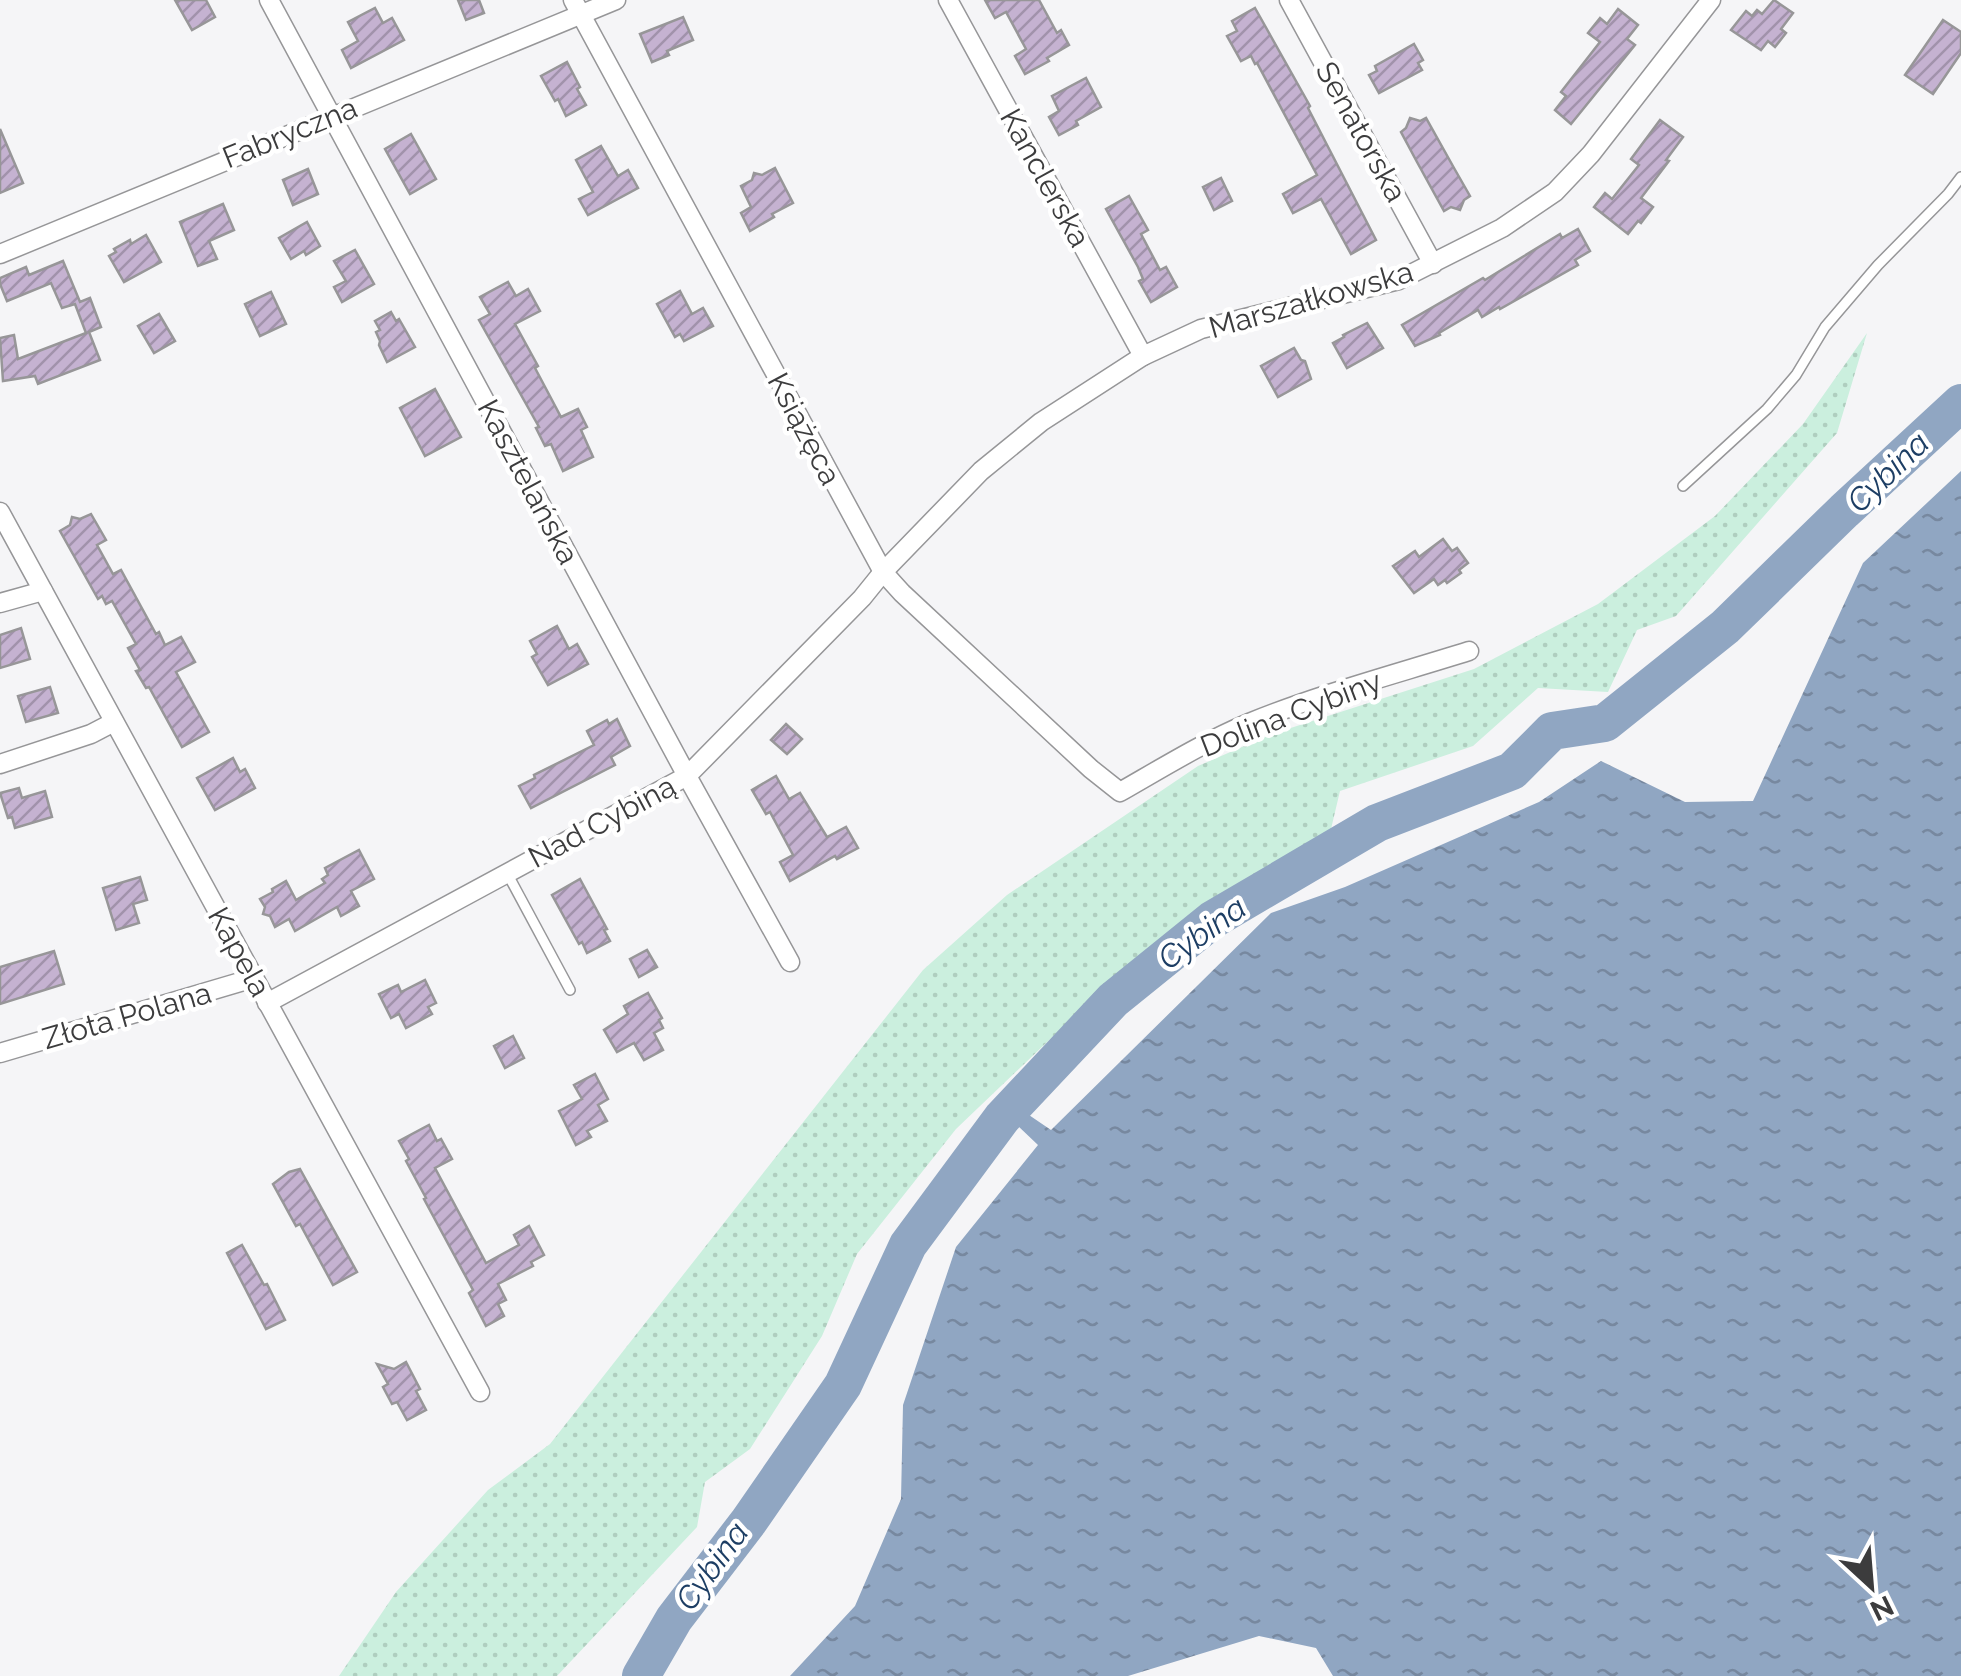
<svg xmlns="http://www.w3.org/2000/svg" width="1961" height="1676" font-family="Raleway,sans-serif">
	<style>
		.grass { fill: url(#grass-dots) }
		.water { fill: url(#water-ripples) }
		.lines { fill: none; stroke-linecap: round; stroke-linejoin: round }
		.river { stroke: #90a6c2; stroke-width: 38 }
		.building { fill: url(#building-hatch); stroke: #979698; stroke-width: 2.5 }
		.service-casing { stroke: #969698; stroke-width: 12 }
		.minor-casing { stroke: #969698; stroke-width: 21 }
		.service { stroke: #fff; stroke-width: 9 }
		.minor { stroke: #fff; stroke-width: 18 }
		.labels { text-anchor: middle; stroke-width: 9; stroke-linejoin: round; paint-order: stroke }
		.street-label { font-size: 30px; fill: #3c3c3d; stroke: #fff }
		.water-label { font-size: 32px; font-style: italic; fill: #1d3e64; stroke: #fff }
	</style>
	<defs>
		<pattern id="grass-dots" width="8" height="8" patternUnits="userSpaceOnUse" patternTransform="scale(2.5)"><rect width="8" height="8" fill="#cbefde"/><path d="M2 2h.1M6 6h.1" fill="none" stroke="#afcebf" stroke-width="1.8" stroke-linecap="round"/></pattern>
		<pattern id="water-ripples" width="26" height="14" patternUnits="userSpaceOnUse" patternTransform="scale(2.5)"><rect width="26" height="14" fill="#90a6c2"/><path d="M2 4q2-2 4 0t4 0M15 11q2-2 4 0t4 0" fill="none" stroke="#77889f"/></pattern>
		<pattern id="building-hatch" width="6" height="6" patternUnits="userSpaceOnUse" patternTransform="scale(2.5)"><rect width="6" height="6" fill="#c5b2d1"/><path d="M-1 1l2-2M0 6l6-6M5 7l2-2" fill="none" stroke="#a192ab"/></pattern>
	</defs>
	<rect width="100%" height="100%" fill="#f5f5f7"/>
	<path class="grass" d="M1867,333L1837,433L1676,616L1637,630L1608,692L1538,688L1473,746L1340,791L1331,829L1133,960L956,1129L857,1254L822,1336L750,1449L705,1482L697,1527L557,1676H339L396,1592L488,1490L550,1444L923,970L1007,895L1198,766L1272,734L1474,669L1598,604L1715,516L1803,424Z"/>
	<path class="water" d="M1961,471V1676H1333L1316,1648L1259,1636L1128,1676H790L855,1606L901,1499L903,1405L956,1247L1038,1145L1017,1125L1026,1113L1051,1130L1271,913L1345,887L1539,802L1601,761L1685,802L1753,801L1863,563Z"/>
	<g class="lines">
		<path class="river" d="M641,1676L674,1619L749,1521L843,1385L908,1245L1002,1118L1113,1000L1212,920L1377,823L1512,771L1552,731L1605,723L1725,627L1844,511L1961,403"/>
	</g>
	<g class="building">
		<path d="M175,0H206L215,17L192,30Z"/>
		<path d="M458,0H479L484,13L466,20Z"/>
		<path d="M985,0H1039L1057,33L1061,30L1069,45L1047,58L1049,61L1025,74L1015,56L1026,49L1006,12L995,18Z"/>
		<path d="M1774,0L1793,13L1781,29L1786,33L1775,47L1768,41L1761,50L1731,30L1746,11L1752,16L1757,10L1762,14Z"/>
		<path d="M375,8L383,23L392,18L404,40L351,68L342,50L358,41L348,22Z"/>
		<path d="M1255,8L1310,106L1308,108L1376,240L1351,254L1321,199L1293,213L1283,194L1317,175L1257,63L1255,64L1251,56L1241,61L1227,36L1237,31L1232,21Z"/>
		<path d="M1618,9L1638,25L1627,39L1635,45L1571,124L1555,110L1566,96L1561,92L1600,42L1588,33L1600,18L1607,24Z"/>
		<path d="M683,17L693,40L667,51L669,55L652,62L640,34Z"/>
		<path d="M1943,20L1961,32V53L1933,94L1905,75Z"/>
		<path d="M1414,44L1423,60L1418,63L1422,70L1379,93L1369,75L1377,71L1375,66Z"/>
		<path d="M567,62L580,87L577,89L586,105L566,116L558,99L555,101L541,76Z"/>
		<path d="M1086,78L1101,107L1076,121L1078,125L1059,135L1049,117L1059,111L1052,96Z"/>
		<path d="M1410,118L1420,121L1426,118L1454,168L1470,196L1464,200L1460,210L1451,207L1444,211L1417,162L1401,132L1406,128Z"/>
		<path d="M1660,120L1683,137L1666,160L1669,161L1641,198L1653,207L1641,223L1638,221L1628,234L1594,207L1605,193L1612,199L1639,165L1631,159Z"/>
		<path d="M0,129L23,183L0,193Z"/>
		<path d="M411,134L436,179L410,194L385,149Z"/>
		<path d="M601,146L618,176L628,170L638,188L588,215L579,199L593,192L576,160Z"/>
		<path d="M775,168L793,203L772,214L774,217L750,231L741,213L751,207L741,186L752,180L754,173L762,175Z"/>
		<path d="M308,169L318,194L293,205L283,180Z"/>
		<path d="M1221,178L1232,201L1214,210L1203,187Z"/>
		<path d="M1129,196L1148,230L1141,234L1160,270L1166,267L1177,287L1151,302L1139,281L1143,279L1138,267L1106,209Z"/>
		<path d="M223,204L234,230L209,241L217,259L198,266L180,222Z"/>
		<path d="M307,222L320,246L306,255L304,251L291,259L279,238Z"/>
		<path d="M1578,229L1590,251L1575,260L1578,265L1500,309L1499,307L1482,317L1478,310L1439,333L1440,335L1415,346L1402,325L1483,278L1485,280L1560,234L1562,238Z"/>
		<path d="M146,235L161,262L124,282L109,256L116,252L114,249L130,240L131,244Z"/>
		<path d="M355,250L374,284L342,302L334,287L346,281L334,261Z"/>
		<path d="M63,261L80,302L90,298L101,327L89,332L100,360L38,384L35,376L3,381L0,338L14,335L18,359L86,333L75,304L62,308L51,283L7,301L0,284V278L26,267L29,275Z"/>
		<path d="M508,282L516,296L528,289L540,311L515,324L538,366L535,368L561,417L578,409L587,427L581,430L593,457L563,471L551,444L545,446L536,428L539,427L479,320L490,314L480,297Z"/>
		<path d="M680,291L692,314L703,308L713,326L684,341L680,334L675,337L657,304Z"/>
		<path d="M271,292L286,324L260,336L245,304Z"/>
		<path d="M391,312L396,321L399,319L415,347L387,362L379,345L380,341L376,332L380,330L375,321Z"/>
		<path d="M159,314L175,341L154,353L138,326Z"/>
		<path d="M1367,323L1383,348L1347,368L1333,343L1344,337L1343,335Z"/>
		<path d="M1294,348L1301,360L1305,361L1311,379L1278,397L1261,366Z"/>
		<path d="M435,389L461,437L425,456L400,408Z"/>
		<path d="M91,514L106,540L97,545L113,574L121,570L156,634L159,632L165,645L181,637L195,662L176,672L209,732L182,747L149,687L146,688L136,671L140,670L128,648L136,644L112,601L106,604L102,596L98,599L60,531L70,525L72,517L80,519Z"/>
		<path d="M1443,539L1452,551L1457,548L1468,563L1459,570L1461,573L1447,583L1445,580L1438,585L1434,579L1414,593L1393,566L1415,551L1419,557Z"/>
		<path d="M557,626L569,649L577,644L588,664L548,685L532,657L537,654L530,641Z"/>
		<path d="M21,628L30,659L0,668V635Z"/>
		<path d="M50,687L58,713L26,722L18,696Z"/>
		<path d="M617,719L630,746L611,757L615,765L531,808L519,786L535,778L534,775L594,745L587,731L607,720L609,724Z"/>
		<path d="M786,724L802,739L787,754L771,740Z"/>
		<path d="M233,758L240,772L245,769L255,788L215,810L197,778Z"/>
		<path d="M776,776L789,799L800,793L827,837L846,827L858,848L837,859L835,856L790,881L780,862L793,855L770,812L766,814L752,790Z"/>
		<path d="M19,788L22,798L45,791L52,817L15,828L12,817L8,818L0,793Z"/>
		<path d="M359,850L374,879L351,891L359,906L341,916L337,907L295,931L289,919L275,927L270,916L263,914L265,907L260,899L273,892L272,889L286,881L296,900L325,883L322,879L328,875L325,868Z"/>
		<path d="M140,877L147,900L133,904L139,923L116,930L103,888Z"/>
		<path d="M580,879L607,929L604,930L610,941L587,953L582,942L579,944L552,895Z"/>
		<path d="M647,950L657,967L639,977L630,959Z"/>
		<path d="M54,951L64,984L0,1004V967Z"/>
		<path d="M425,980L436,1003L428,1007L432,1014L406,1028L399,1014L391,1018L379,994L398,985L401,992Z"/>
		<path d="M648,993L662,1018L659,1020L663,1028L654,1033L663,1050L644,1060L634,1043L617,1052L604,1030L628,1014L624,1006Z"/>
		<path d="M513,1036L524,1058L505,1068L494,1046Z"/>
		<path d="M595,1074L608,1099L598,1105L607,1121L587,1131L591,1137L576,1145L559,1111L582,1099L574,1085Z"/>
		<path d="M429,1125L437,1141L441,1139L452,1159L435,1168L486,1263L519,1245L514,1235L529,1226L544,1255L531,1262L533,1266L498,1284L506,1300L498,1304L504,1316L486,1326L469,1293L473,1290L424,1199L426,1198L406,1161L409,1159L399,1141Z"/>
		<path d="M300,1169L357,1272L333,1285L300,1224L296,1226L273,1184L289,1172Z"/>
		<path d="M242,1245L264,1285L267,1284L285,1320L266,1329L227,1253Z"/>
		<path d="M406,1362L420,1389L416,1391L426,1410L407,1420L397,1402L392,1404L383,1387L388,1384L377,1364L394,1369Z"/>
	</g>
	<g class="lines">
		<defs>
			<g id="service">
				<path d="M1683,486L1767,409L1796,375L1825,327L1878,265L1948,194L1961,177"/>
				<path d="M507,873L570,990"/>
			</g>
			<g id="minor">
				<path d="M269,0L687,776L790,962"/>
				<path d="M573,0L883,572L902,593L1091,769L1120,792C1162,768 1204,742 1249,723C1320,694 1396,674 1469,651"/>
				<path d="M948,0L1143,356"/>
				<path d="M1289,0L1433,264"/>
				<path d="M0,254L616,0"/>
				<path d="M0,512L480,1392"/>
				<path d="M0,603L43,591"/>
				<path d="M0,764L91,734L114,722"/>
				<path d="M267,1003L687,776L862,598L883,572L981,471L1041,422L1143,356L1201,329L1399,280L1502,228L1555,192L1591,154L1711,0"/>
				<path d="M0,1053L254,978"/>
			</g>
		</defs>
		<use href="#service" class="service-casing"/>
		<use href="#minor" class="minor-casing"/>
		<use href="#service" class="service"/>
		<use href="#minor" class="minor"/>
	</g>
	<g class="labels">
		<g class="street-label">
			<text transform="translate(1361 132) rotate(61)" y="10">Senatorska</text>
			<text transform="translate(290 133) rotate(-22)" y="10">Fabryczna</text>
			<text transform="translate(1045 178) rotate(61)" y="10">Kanclerska</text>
			<text transform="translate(1311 300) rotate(-16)" y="10">Marszałkowska</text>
			<text transform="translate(804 429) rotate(62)" y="10">Książęca</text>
			<text transform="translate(528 482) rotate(62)" y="10">Kasztelańska</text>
			<text transform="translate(1291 714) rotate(-21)" y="10">Dolina Cybiny</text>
			<text transform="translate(602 822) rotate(-28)" y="10">Nad Cybiną</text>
			<text transform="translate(239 952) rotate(61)" y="10">Kapela</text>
			<text transform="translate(127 1016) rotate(-16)" y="10">Złota Polana</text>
		</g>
		<g class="water-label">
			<text transform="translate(1888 472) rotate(-44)" y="11">Cybina</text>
			<text transform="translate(1202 933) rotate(-36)" y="11">Cybina</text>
			<text transform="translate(712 1566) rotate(-54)" y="11">Cybina</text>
		</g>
	</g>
	<g transform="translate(1871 1586) rotate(154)" stroke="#ffffff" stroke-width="8" paint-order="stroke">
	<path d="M0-8L18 38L0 25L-18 38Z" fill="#3c3c3d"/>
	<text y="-15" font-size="28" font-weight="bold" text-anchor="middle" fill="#3c3c3d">N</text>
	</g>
</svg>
